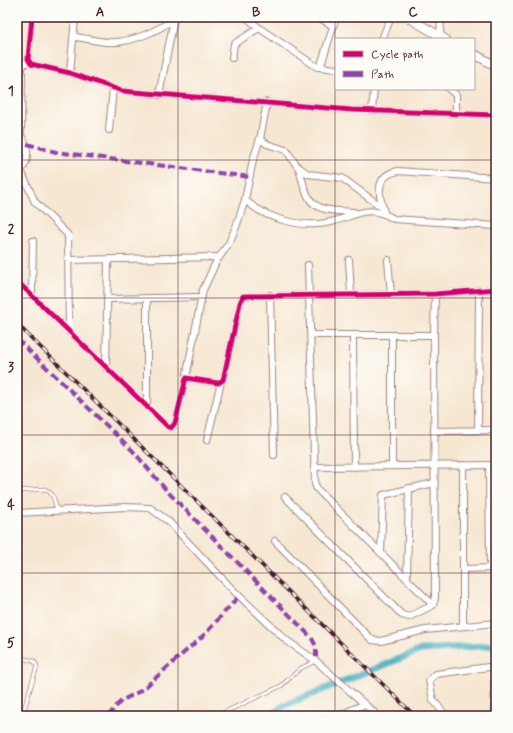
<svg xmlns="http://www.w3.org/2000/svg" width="513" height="733" font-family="Mynerve,sans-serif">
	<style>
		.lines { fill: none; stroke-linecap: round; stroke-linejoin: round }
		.canal { stroke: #3eacbc; stroke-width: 7 }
		.lane-casing { stroke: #a0837e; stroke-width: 4.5 }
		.street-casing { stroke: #a0837e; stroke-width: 8 }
		.secondary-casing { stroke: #a0837e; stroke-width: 10 }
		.lane { stroke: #fff; stroke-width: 3 }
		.street { stroke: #fff; stroke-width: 6 }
		.secondary { stroke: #fff; stroke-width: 8 }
		.rail-casing { stroke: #4a1f2b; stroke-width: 3.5 }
		.rail { stroke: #fdfcf7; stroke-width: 2; stroke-dasharray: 6; stroke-linecap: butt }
		.quiet { stroke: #8e44ad; stroke-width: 4; stroke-dasharray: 8 4; stroke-linecap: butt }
		.cycleway-casing { stroke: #fdfcf7; stroke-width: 8 }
		.cycleway { stroke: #d6006c; stroke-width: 5 }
		.grid { fill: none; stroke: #4a1f2b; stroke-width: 1; stroke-opacity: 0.55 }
		.neatline { fill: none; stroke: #4a1f2b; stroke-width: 1.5 }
		.grid-label { font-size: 13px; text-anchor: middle; font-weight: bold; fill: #4a1f2b }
	</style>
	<rect width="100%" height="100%" fill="#fdfcf7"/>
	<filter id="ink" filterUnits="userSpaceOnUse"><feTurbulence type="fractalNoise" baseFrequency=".025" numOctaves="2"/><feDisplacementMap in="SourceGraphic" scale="8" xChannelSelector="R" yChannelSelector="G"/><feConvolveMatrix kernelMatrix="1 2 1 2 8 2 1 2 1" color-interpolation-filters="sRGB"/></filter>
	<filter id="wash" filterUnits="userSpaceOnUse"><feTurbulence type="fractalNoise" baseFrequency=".012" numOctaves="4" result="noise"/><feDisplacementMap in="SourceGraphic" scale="16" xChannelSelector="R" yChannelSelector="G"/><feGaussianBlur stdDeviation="0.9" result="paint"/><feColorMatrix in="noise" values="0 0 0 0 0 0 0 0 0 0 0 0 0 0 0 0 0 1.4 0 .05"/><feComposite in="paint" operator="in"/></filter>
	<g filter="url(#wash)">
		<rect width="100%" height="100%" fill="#f6e7d2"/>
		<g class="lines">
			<path class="canal" d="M269,716L285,705L421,650L496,645"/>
		</g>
	</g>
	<g filter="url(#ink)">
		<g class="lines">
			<defs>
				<g id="lane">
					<path d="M17,491L45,489C54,493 55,502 57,511"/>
					<path d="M17,657L34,661L37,666L22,716"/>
					<path d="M216,716L281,686L301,668L316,661"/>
				</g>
				<g id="street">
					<path d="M32,17L28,59L31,64L70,73L122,91L352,110L496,115"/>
					<path d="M246,17L259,28L317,67L321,65L336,17"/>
					<path d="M318,17L333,26"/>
					<path d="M440,36L441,17"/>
					<path d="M74,37C85,38 96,41 107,42C131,44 159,30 177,17"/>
					<path d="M382,39L391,17"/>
					<path d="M232,58L234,44L259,28"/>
					<path d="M320,67L336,69"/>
					<path d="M70,73L75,17"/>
					<path d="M449,89L456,95V114"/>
					<path d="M159,95L174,19"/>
					<path d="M372,111L374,89"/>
					<path d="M109,130L113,88"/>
					<path d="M17,136L21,133L22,67L28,59"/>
					<path d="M260,139L267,144L286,150L297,166L308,174L342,178L383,208"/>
					<path d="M299,168C309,209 313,210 354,212"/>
					<path d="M21,171L35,202L68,235L69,332"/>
					<path d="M17,173C30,165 30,145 20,135"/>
					<path d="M245,200C266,219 303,229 331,222C356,216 367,203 394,219L496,226"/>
					<path d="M384,212C378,194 375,175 398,171L496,178"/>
					<path d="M69,260L219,257"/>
					<path d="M349,260L351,294"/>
					<path d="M388,260L391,294"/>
					<path d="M308,265L315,484L317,489L433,605"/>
					<path d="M17,278L20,284L168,427L171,428L175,423L186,378L218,383L223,380L240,303L243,296L435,294L496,289"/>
					<path d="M32,294L33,241"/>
					<path d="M270,295L274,455"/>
					<path d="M147,298V407"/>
					<path d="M107,299L201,297"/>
					<path d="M311,335H434"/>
					<path d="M353,335L354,467"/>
					<path d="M392,335V466"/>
					<path d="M106,368L108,260"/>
					<path d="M186,378L203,290L216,262L229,243L236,227L245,200L253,160L260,139L267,102"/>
					<path d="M478,430L479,290"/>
					<path d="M434,431L496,430"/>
					<path d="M207,440L221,382"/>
					<path d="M463,465V625"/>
					<path d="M489,465L490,568"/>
					<path d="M314,467L496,465"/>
					<path d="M285,497L402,615L409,617L433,605L435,598L434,335L435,294"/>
					<path d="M17,513L126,507L150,508L168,521L234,591L286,640L316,661L378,716"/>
					<path d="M275,541L372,640L381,641L425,630L496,623"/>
					<path d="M381,553L383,495L434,483"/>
					<path d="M463,569L496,568"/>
					<path d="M407,578L409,488"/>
					<path d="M338,716L365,704"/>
					<path d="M446,716L433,700L429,680L436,674L496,666"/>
					<path d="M495,716L494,683L496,675"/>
				</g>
				<g id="secondary">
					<path d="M407,17L445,39"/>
					<path d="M474,54L496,66"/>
				</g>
			</defs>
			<use href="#lane" class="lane-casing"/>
			<use href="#street" class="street-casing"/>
			<use href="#secondary" class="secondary-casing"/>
			<use href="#lane" class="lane"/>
			<use href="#street" class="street"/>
			<use href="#secondary" class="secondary"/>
			<defs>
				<path id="rail" d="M17,324L415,716"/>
			</defs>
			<use href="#rail" class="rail-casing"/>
			<use href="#rail" class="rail"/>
			<g class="quiet">
				<path d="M27,144L56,152L250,177"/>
				<path d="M17,339L133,451L167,491L311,637L316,646V661"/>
				<path d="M108,716L121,701L142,690L205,634L239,596"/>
			</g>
			<defs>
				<g id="cycleway">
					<path d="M32,17L28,59L31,64L70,73L122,91L352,110L496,115"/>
					<path d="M17,278L20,284L168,427L171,428L175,423L186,378L218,383L223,380L240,303L243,296L435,294L496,289"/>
				</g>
			</defs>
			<use href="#cycleway" class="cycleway-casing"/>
			<use href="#cycleway" class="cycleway"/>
		</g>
	</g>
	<path class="grid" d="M178,17V716M335,17V716M17,160H496M17,298H496M17,435H496M17,573H496"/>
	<rect width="513" height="733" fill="none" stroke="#fdfcf7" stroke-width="44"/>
	<rect x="335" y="38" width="140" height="52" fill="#fdfcf7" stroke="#b5a4a5"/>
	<rect x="343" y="51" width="20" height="6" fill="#d6006c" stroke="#b5a4a5"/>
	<text x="371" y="58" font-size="12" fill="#4a1f2b">Cycle path</text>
	<rect x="343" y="71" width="20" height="6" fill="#8e44ad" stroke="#b5a4a5"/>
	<text x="371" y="78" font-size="12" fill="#4a1f2b">Path</text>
	<rect x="22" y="22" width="469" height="689" class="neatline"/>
	<g class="grid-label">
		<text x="100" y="16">A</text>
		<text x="256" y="16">B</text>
		<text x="413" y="16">C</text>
		<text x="11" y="95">1</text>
		<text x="11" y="233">2</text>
		<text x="11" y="371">3</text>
		<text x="11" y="509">4</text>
		<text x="11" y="647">5</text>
	</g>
</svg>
